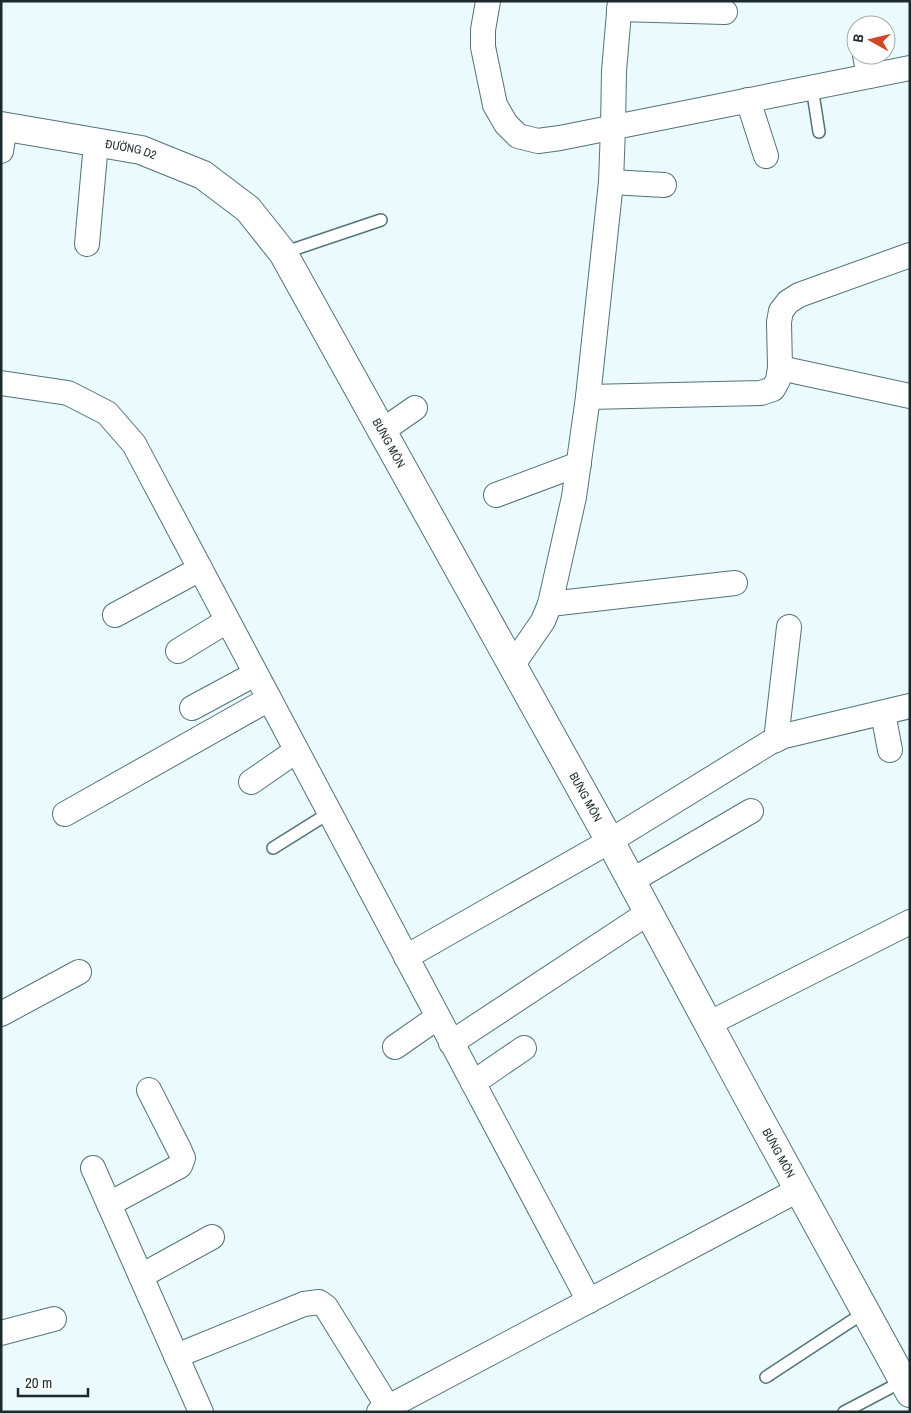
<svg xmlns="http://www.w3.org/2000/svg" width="911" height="1413" font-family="'Archivo Narrow',sans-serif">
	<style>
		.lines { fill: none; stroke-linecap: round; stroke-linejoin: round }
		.service-casing { stroke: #527379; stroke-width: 14 }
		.minor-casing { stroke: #527379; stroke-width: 26 }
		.tertiary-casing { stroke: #527379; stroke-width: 30 }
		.service { stroke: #fff; stroke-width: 11 }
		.minor { stroke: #fff; stroke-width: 24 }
		.tertiary { stroke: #fff; stroke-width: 28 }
		.labels { text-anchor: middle; stroke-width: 5; stroke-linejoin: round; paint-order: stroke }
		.street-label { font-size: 12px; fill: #1c2a2d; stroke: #fff }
	</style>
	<rect width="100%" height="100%" fill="#ebfafc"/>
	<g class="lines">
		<defs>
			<g id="service">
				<path d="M812,87L819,132"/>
				<path d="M283,253L381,220"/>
				<path d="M273,848L329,813"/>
				<path d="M766,1377L865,1312"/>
				<path d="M844,1412L903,1381"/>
			</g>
			<g id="minor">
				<path d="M488,1L483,30V47L495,105L506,124L518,136L538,141L560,138L910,68"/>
				<path d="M619,9L725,12"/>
				<path d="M865,55L869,76"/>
				<path d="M748,100L766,156"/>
				<path d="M1,151L5,127"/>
				<path d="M611,182L664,185"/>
				<path d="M87,244L96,143"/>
				<path d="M780,368L910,396"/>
				<path d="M1,383L68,393L107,413L134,444L589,1301"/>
				<path d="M588,397L761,393L773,389L778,380L780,368L779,322L781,311L788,302L799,295L910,255"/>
				<path d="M382,431L415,408"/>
				<path d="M496,495L579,464"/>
				<path d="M550,604L735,583"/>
				<path d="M115,615L200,569"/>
				<path d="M178,651L227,621"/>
				<path d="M512,666L543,621L550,604L574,497L588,397L611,182L613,128L614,71L620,1"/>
				<path d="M192,708L255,674"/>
				<path d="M883,713L890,750"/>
				<path d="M776,740L789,627"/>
				<path d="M251,782L296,751"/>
				<path d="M65,814L269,699"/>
				<path d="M631,881L751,811"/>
				<path d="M406,957L610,841L769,743L784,736L910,706"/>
				<path d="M1,1014L79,972"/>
				<path d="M708,1024L910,922"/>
				<path d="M451,1043L648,913"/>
				<path d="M395,1047L438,1017"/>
				<path d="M473,1083L524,1048"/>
				<path d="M93,1168L201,1412"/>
				<path d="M109,1204L180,1166L183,1158L179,1149L149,1090"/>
				<path d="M141,1276L212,1237"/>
				<path d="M1,1333L54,1319"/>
				<path d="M176,1356L304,1304L319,1302L326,1307L388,1407"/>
				<path d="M379,1412L798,1190"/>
			</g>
			<g id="tertiary">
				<path id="s1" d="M1,126L141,150L203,175L248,209L283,253L610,841L744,1090L910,1393"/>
			</g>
		</defs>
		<use href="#service" class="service-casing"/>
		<use href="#minor" class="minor-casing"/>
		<use href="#tertiary" class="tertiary-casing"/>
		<use href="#service" class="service"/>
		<use href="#minor" class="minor"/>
		<use href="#tertiary" class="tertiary"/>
	</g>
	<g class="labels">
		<g class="street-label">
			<text dy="4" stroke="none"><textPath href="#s1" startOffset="132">ĐƯỜNG D2</textPath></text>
			<text dy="4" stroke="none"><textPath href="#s1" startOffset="539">BƯNG MÔN</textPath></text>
			<text dy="4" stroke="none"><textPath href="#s1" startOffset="944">BƯNG MÔN</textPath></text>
			<text dy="4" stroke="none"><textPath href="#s1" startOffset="1349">BƯNG MÔN</textPath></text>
		</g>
	</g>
	<rect width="911" height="1413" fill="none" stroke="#1c2a2d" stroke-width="5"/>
	<g transform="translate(871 40) rotate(278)"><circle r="24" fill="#ffffff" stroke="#a4aaab"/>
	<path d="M0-4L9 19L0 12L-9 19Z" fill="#d04723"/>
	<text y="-8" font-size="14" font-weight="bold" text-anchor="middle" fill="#1c2a2d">B</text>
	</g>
	<path d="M18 1388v8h70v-8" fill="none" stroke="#1c2a2d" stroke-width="2.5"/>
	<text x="25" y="1388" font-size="15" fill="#1c2a2d" stroke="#ffffff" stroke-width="4" paint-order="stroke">20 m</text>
</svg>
